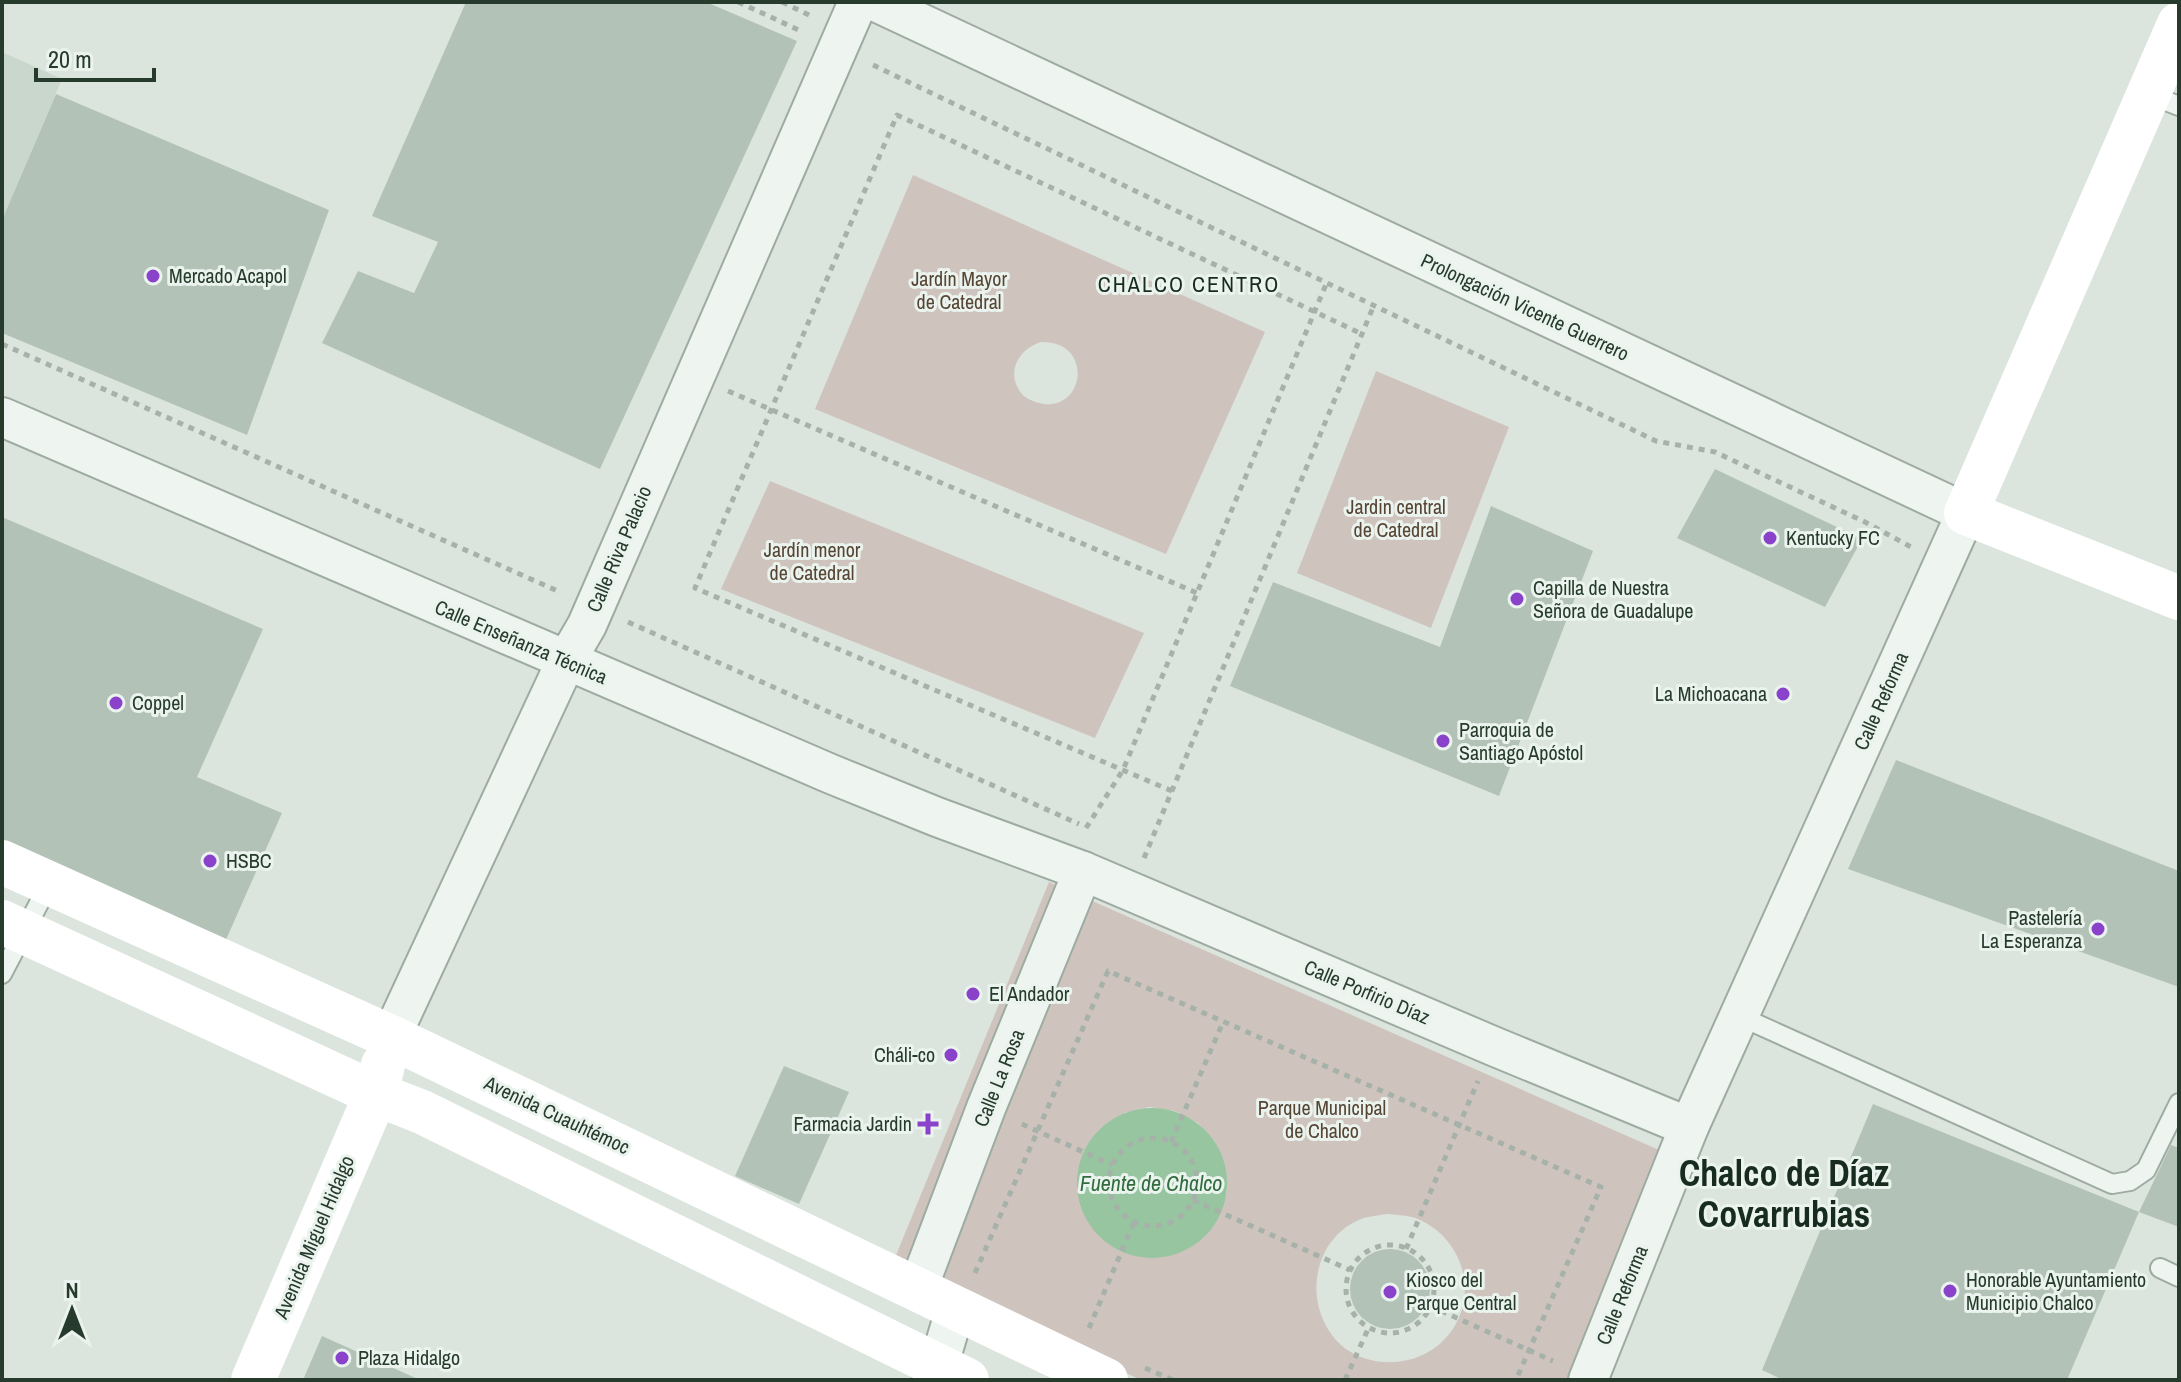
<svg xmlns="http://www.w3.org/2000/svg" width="2181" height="1382" font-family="'Archivo Narrow',sans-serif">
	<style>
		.built { fill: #cad7cd }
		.green { fill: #cfc4bd; fill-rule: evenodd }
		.water { fill: #97c5a0 }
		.building { fill: #b3c2b7 }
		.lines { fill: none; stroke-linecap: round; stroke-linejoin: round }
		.lane-casing { stroke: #9daba1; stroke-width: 22 }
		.street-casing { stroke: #9daba1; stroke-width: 42 }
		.path { stroke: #a6b1a9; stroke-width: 5; stroke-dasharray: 6 6; stroke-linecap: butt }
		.lane { stroke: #eef4f0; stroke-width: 18 }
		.street { stroke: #eef4f0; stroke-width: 38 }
		.secondary { stroke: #fff; stroke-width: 44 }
		.poi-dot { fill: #8942c9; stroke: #eaf3ed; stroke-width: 3 }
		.labels { text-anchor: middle; stroke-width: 6; stroke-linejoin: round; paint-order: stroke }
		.poi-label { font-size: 20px; fill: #263b2c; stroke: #eaf3ed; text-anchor: start }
		.park-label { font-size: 20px; fill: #564434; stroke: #eaf3ed }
		.street-label { font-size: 20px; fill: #263b2c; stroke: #eaf3ed }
		.neighbourhood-label { font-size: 22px; letter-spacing: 2px; fill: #182b1f; stroke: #eaf3ed }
		.water-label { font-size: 22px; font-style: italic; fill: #326d3f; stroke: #eaf3ed }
		.town-label { font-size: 36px; font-weight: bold; fill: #182b1f; stroke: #eaf3ed }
	</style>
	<rect width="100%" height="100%" fill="#dbe5de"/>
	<path class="built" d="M2,52L62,79L2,220Z"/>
	<g class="green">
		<path d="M913,175L1265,332L1166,554L815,409ZM1041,342C1096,341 1084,415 1039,403C1031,401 1023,397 1019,390C1006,369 1021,348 1041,342Z"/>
		<path d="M1376,371L1509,427L1431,628L1297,573Z"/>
		<path d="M770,481L1144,633L1095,738L721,589Z"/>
		<path d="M1049,882L1666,1153L1570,1380H1141L892,1265ZM1149,1107L1175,1111L1198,1123L1215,1142L1227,1191L1219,1216L1124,1113ZM1388,1214C1395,1215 1404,1215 1412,1217C1423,1220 1435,1228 1443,1236C1491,1287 1455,1366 1384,1362C1364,1361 1343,1351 1332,1335C1303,1297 1315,1235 1364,1218C1371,1216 1380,1215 1388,1214Z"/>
	</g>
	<circle class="water" cx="1152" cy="1183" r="75"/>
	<g class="building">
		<path d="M466,2H706L797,41L600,469L322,343L358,271L414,293L438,242L372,216Z"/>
		<path d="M56,94L329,210L247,435L2,333V220Z"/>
		<path d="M1715,469L1862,539L1825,607L1677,538Z"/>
		<path d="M1491,506L1593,551L1499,796L1230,686L1273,582L1440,647Z"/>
		<path d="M2,517L263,629L197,777L282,813L225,942L2,847Z"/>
		<path d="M1896,760L2179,871V987L1848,869Z"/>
		<path d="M784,1066L849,1092L799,1204L735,1176Z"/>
		<path d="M1873,1104L2139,1212L2067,1380H1783L1762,1370Z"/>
		<path d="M2171,1145L2179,1148V1227L2139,1212Z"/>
		<circle cx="1390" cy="1289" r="40"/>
		<path d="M322,1336L420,1380H303Z"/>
	</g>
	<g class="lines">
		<defs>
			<g id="lane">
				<path d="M2148,94L2179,106"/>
				<path d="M2,974L49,884"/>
				<path d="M1739,1016L2112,1184L2130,1181L2146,1170L2179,1103"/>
				<path d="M2160,1268L2179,1277"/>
			</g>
			<g id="street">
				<path d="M876,2L1966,513L1689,1127L1588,1380"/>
				<path d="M2,417L831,774L937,817L1083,871L1493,1046L1689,1127"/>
				<path d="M391,1037L566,661L587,625L858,2"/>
				<path d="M918,1288L986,1108L1083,871"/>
				<path d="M932,1380L938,1367L956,1307"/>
			</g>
		</defs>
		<use href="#lane" class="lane-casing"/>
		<use href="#street" class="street-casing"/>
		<g class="path">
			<path d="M738,2L803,32"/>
			<path d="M782,2L811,16"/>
			<path d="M873,65L1656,441L1715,452L1865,522L1911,547"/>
			<path d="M2,344L560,592"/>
			<path d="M728,391L1197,593"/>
			<path d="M628,622L1079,824"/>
			<path d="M1172,791L695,588L897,115L1362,334"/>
			<path d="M1086,828L1123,770L1327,282"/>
			<path d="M1144,858L1374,305"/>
			<path d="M1022,1124L1112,1165"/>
			<circle cx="1153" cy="1182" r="44"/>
			<path d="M1171,1142L1223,1022"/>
			<path d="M1193,1200L1350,1270"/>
			<circle cx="1390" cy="1289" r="44"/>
			<path d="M1406,1249L1478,1081"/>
			<path d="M975,1273L1108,971L1601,1187L1516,1380"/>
			<path d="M1430,1306L1553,1361"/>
			<path d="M1089,1328L1134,1222"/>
			<path d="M1145,1368L1173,1380"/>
			<path d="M1345,1380L1369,1327"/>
		</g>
		<use href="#lane" class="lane"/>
		<use href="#street" class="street"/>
		<g class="secondary">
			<path d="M2179,24L1966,513L2179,598"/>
			<path d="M2,862L391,1037L1106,1380"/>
			<path d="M2,922L376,1094L422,1112L967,1380"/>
			<path d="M253,1380L376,1094L383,1065"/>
		</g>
	</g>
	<g class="poi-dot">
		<circle cx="153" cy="276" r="8"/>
		<circle cx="1770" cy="538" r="8"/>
		<circle cx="1517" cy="599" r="8"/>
		<circle cx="1783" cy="694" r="8"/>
		<circle cx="116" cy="703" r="8"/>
		<circle cx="1443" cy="741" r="8"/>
		<circle cx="210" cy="861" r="8"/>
		<circle cx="2098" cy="929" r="8"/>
		<circle cx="973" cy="994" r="8"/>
		<circle cx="951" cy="1055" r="8"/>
		<path d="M924 1112h8v8h8v8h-8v8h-8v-8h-8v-8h8z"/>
		<circle cx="1950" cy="1291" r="8"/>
		<circle cx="1390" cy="1292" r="8"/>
		<circle cx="342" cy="1358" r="8"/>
	</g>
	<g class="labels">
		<g class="poi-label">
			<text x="169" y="283">Mercado Acapol</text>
			<text x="1786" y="545">Kentucky FC</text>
			<text x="1533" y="595">Capilla de Nuestra<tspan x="1533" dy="23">Señora de Guadalupe</tspan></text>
			<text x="1767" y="701" text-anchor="end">La Michoacana</text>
			<text x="132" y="710">Coppel</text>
			<text x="1459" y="737">Parroquia de<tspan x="1459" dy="23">Santiago Apóstol</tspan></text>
			<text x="226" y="868">HSBC</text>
			<text x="2082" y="925" text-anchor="end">Pastelería<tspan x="2082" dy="23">La Esperanza</tspan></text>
			<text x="989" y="1001">El Andador</text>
			<text x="935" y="1062" text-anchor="end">Cháli-co</text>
			<text x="912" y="1131" text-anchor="end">Farmacia Jardin</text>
			<text x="1406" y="1287">Kiosco del<tspan x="1406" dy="23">Parque Central</tspan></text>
			<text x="1966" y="1287">Honorable Ayuntamiento<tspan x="1966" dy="23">Municipio Chalco</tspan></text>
			<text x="358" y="1365">Plaza Hidalgo</text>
		</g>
		<g class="park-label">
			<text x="959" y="286">Jardín Mayor<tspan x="959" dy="23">de Catedral</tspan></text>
			<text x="1396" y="514">Jardin central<tspan x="1396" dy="23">de Catedral</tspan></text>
			<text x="812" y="557">Jardín menor<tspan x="812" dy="23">de Catedral</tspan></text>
			<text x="1322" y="1115">Parque Municipal<tspan x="1322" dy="23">de Chalco</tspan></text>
		</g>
		<g class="street-label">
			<text transform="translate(1525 307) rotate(25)" y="7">Prolongación Vicente Guerrero</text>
			<text transform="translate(619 549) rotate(-67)" y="7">Calle Riva Palacio</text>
			<text transform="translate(521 642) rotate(23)" y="7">Calle Enseñanza Técnica</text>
			<text transform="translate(1881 701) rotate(-66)" y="7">Calle Reforma</text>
			<text transform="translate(1367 992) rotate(23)" y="7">Calle Porfirio Díaz</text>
			<text transform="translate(999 1078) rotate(-68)" y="7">Calle La Rosa</text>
			<text transform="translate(557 1115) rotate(25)" y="7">Avenida Cuauhtémoc</text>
			<text transform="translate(314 1237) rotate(-67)" y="7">Avenida Miguel Hidalgo</text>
			<text transform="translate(1622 1295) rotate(-68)" y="7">Calle Reforma</text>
		</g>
		<g class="neighbourhood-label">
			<text x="1189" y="292">CHALCO CENTRO</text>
		</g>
		<g class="water-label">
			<text x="1151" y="1191">Fuente de Chalco</text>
		</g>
		<g class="town-label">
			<text x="1784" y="1186">Chalco de Díaz<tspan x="1784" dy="41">Covarrubias</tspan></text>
		</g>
	</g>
	<rect width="2181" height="1382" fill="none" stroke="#263b2c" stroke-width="8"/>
	<g transform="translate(72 1310)" stroke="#eaf3ed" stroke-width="6" paint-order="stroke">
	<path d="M0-6L14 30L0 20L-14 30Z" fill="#263b2c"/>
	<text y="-12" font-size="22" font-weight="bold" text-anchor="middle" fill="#263b2c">N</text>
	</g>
	<path d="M36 68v12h118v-12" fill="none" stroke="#263b2c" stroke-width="4"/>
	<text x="48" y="68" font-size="24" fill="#263b2c" stroke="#eaf3ed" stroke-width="6" paint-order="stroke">20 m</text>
</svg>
